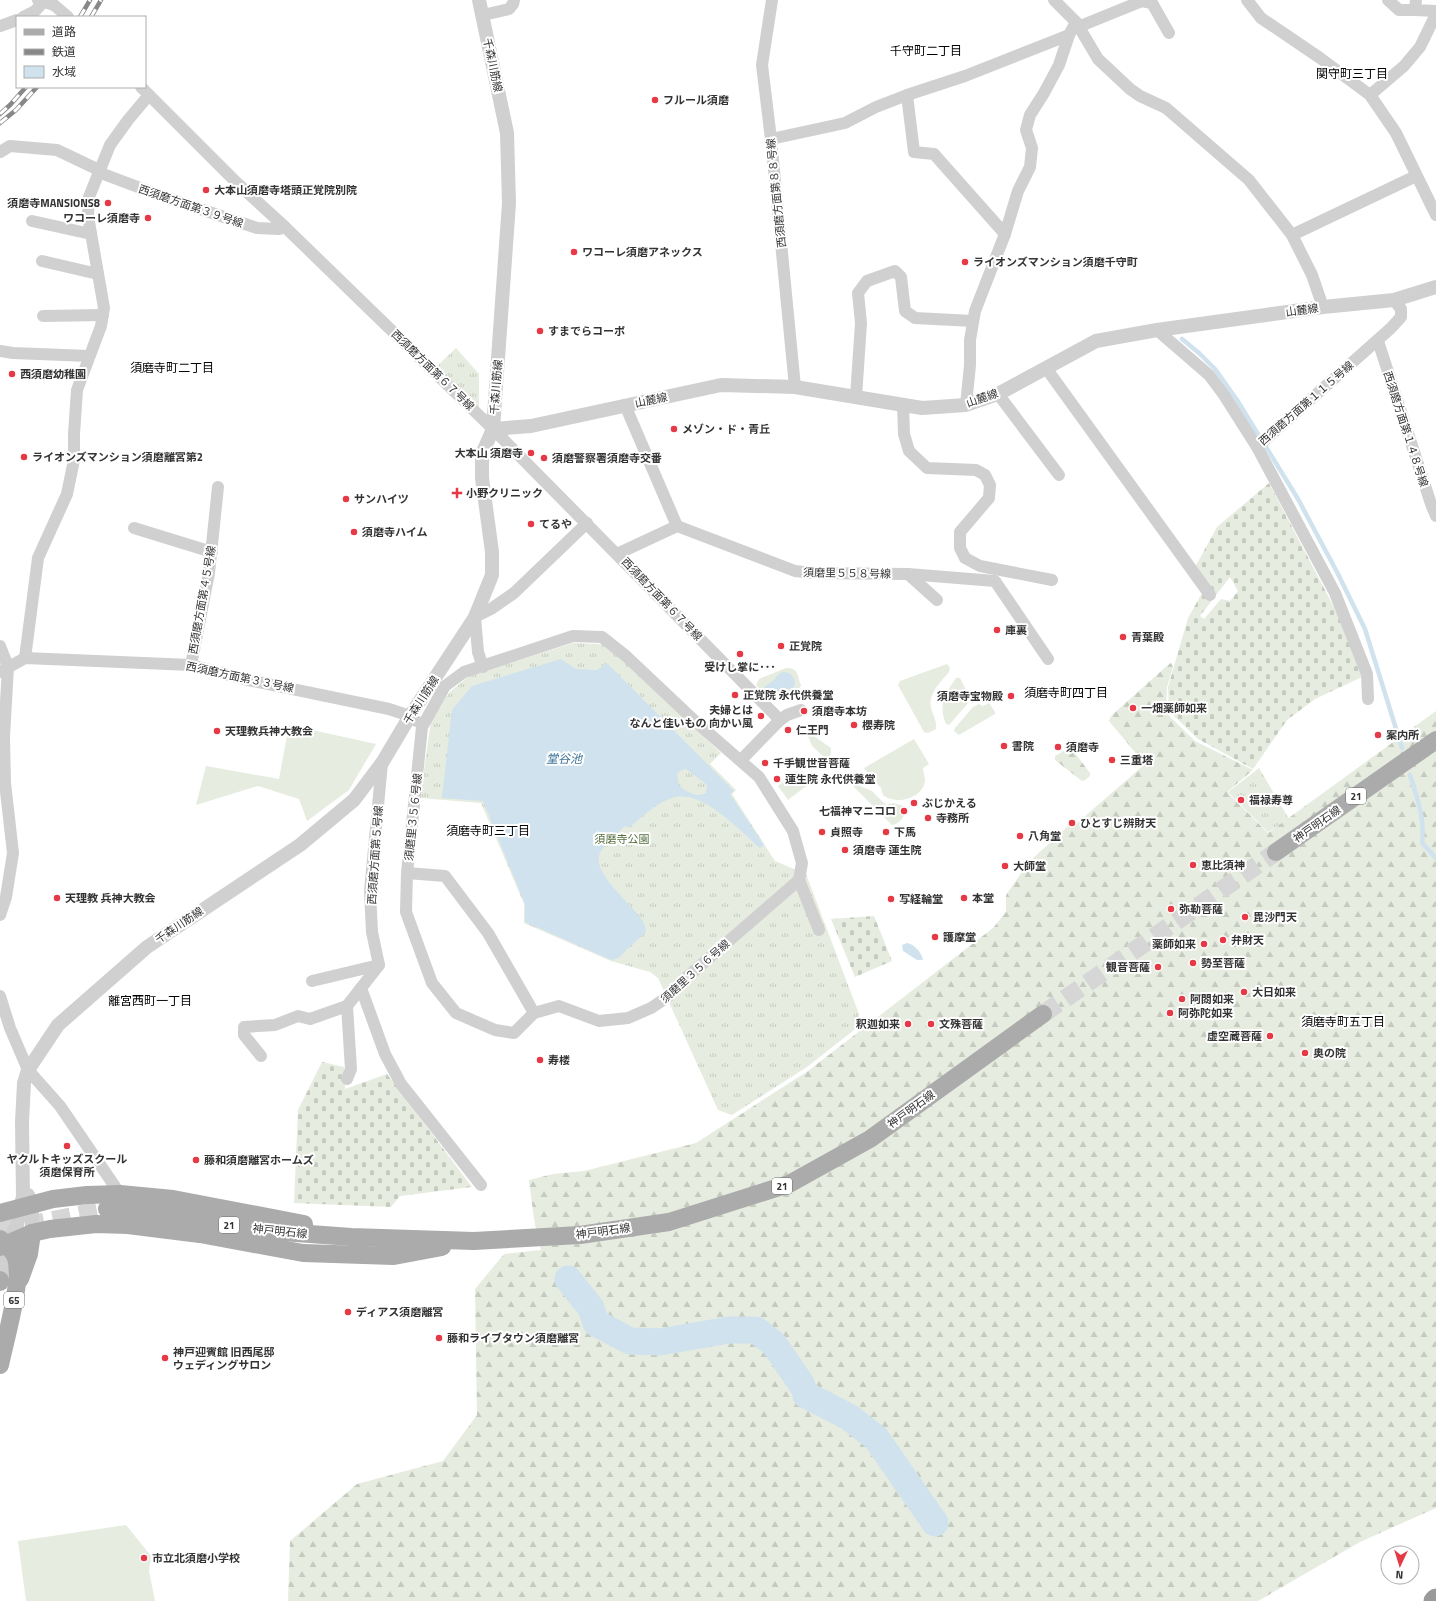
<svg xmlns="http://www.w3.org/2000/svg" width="1436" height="1601" font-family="'Titillium Web','Noto Sans JP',sans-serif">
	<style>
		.grass { fill: url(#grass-tufts) }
		.forest { fill: url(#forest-firs) }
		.cemetery { fill: url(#cemetery-stones); fill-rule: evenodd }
		.garden { fill: #e6ecdf }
		.water { fill: #cfe2ee; fill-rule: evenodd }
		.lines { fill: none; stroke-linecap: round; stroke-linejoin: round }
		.stream { stroke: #cfe2ee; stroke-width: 4.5 }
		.river { stroke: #cfe2ee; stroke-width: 27 }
		.primary-tunnel { stroke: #d6d6d6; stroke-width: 18; stroke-dasharray: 18 9; stroke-linecap: butt }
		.minor { stroke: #d0d0d0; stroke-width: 12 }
		.tertiary { stroke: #d0d0d0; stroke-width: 14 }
		.primary { stroke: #ababab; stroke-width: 18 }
		.motorway { stroke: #9a9a9a; stroke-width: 21 }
		.rail-casing { stroke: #888; stroke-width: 4.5 }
		.rail { stroke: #fff; stroke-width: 3; stroke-dasharray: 9; stroke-linecap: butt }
		.poi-dot { fill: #e63946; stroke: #fff; stroke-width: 1.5 }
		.labels { text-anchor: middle; stroke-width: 4; stroke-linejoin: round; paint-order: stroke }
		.shield { fill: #fff; stroke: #707070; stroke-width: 1 }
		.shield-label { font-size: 10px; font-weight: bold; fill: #333 }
		.street-label { font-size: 11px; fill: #333; stroke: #fff }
		.poi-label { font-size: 11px; font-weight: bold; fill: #333; stroke: #fff; text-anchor: start }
		.park-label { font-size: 11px; fill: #56703f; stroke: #fff }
		.neighbourhood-label { font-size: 12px; fill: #000; stroke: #fff }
		.water-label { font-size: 12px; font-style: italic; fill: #3f7597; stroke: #fff }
	</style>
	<defs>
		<pattern id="grass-tufts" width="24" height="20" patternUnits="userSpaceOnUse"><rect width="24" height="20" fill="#e6ecdf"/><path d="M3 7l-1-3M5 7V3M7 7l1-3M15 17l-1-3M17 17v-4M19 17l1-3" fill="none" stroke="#c6cbc0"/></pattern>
		<pattern id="forest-firs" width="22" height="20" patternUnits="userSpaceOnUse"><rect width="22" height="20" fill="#e6ecdf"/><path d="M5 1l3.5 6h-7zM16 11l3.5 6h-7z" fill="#c6cbc0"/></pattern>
		<pattern id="cemetery-stones" width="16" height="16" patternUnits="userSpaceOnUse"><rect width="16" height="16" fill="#e6ecdf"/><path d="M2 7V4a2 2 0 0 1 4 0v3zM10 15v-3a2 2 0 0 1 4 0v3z" fill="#c6cbc0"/></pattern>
	</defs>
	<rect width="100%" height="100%" fill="#fff"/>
	<g class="grass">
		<path d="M456,348L479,374V412L434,369Z"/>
		<path d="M573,643L601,644L621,658L721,753L710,764L736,790L732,794L775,861L806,874L859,1014V1026L807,1067L732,1115L718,1110L658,978L650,972L611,961L524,923V904L481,803L420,798L431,721L437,708L451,691L469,676Z"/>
		<path d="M1259,768L1289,819L1268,832L1228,792Z"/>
	</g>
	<g class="forest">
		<path d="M1171,663L1173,667L1167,687L1166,713L1195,741L1253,770L1227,792L1268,833L1436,711V1508L1360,1542L1258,1601H288L290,1541L357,1484L443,1461L477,1415L475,1289L504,1254L541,1250L534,1219L529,1180L553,1174L584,1171L696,1143L808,1071L993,928L1006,912V895L1029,862L1068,826L1071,828L1076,824L1144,765V763L1109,721L1111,716L1169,664Z"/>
		<path d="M1069,748L1072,749L1090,773V776L1085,780L1082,781L1055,760V756Z"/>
	</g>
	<g class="cemetery">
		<path d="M1269,483L1337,613L1362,677L1315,699L1287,720L1253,769L1198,739L1169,711L1168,687L1188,618L1206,586L1194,569L1217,527ZM1230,577L1238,591L1230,601L1221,599L1204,619L1200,616Z"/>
		<path d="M874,916L892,961L855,977L831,919Z"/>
		<path d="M322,1062L344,1067L345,1089L387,1074L472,1187L400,1196L391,1207L294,1203L298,1110Z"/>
	</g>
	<g class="garden">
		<path d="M947,664L950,668L949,672C940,683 926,695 932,711C934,717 937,723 936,729L928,733L924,732L898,685L900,681Z"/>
		<path d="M786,668C799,668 797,675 801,685L799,690L775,701L768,700L756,685L759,679Z"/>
		<path d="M956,678H960L970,698L969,702L949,725L946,724C938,705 945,694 956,678Z"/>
		<path d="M989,703L995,712V714L959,735L954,731L955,728L973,707L979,704L983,706Z"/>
		<path d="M289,725L376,744L349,790L307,821L299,799L258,786L196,805L206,766L279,779Z"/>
		<path d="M811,734L831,748V754L829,757H824L812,746L808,736Z"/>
		<path d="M914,739L929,764L923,768C923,772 925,777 925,781C923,798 896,806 883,795L881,788L864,768Z"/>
		<path d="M796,771L809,784L788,800L778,786Z"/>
		<path d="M855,784L872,791L886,805L893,803L904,806L906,812C903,818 899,824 892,825L854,787Z"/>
		<path d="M126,1525L151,1556L149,1571L155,1601H26L18,1541Z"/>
	</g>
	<g class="water">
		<path d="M561,659L576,669L597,670L607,663L734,791L730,794L764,845L760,848C740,831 703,790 675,797C657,802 643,816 629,828L625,826C617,834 605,843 600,853C591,873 632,904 642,920C645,923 645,928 646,932L618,958L611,960L525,922V904L483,801L442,798L452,710L472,686ZM686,769L706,784L707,786L706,793C697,798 686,792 679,785L677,774L681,770Z"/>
		<path d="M783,672C792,672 798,680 793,688L781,690L769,696L759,707L751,697L774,680L779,674Z"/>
		<path d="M907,943C914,944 922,953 923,960H917L903,951L902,945Z"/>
	</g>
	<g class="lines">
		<g class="stream">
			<path d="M1182,339L1199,353L1215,369L1237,400L1298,499L1338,574L1365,629L1402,748"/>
			<path d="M1410,775C1417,798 1425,817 1422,843L1436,858"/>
		</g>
		<g class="river">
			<path d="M568,1279L591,1308L596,1323L630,1341L660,1342L729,1330H756L774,1344L802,1385"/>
			<path d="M806,1395L849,1417L876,1438L935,1523"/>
		</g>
		<g class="primary-tunnel">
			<path d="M1043,1014L1276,852"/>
			<path d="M0,1231L107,1209"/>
		</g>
		<g class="minor">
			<path d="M38,0L54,5L68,17"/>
			<path d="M772,0L762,65L771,139L795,387"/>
			<path d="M1054,0L1076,22L1098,59L1130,89L1140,96L1166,108L1249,180L1292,235L1312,275L1323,307"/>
			<path d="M1247,0L1261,18L1320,58L1370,95L1396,133L1436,215"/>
			<path d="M1388,0L1399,10H1415"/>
			<path d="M1416,0L1415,10L1436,11"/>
			<path d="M483,15L509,9L513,4L514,0"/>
			<path d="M23,17L35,11L45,0"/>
			<path d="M0,26L17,20"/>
			<path d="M1078,27L1142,1L1152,3L1169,33"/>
			<path d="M141,87L237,183L285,227L493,429L780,720"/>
			<path d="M907,95L914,152L934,154L1005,234"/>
			<path d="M1370,95L1404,66L1420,47L1436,14"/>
			<path d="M771,139L845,123L876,107L907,95L965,76L1069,35"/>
			<path d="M0,152L10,146L57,150L99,170"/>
			<path d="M98,172L167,198L257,228L279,229L285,227"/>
			<path d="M32,221L91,234"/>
			<path d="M1292,235L1416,176"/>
			<path d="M42,261L98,274"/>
			<path d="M43,316L103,315"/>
			<path d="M1157,330L1209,375L1224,395L1257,447L1335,593L1367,674L1368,699"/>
			<path d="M1378,341L1431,504L1436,516"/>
			<path d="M0,351L13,353L89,356"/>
			<path d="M1046,368L1210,595"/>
			<path d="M998,394L1059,475"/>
			<path d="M856,397L861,323L858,293L867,281L895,271L901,277L905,311L915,318L973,321"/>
			<path d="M625,405L677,526"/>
			<path d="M903,405L904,434L909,451L927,468L976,470L985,475L990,485L989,498L960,532V548L965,558L980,566L1052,580"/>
			<path d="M966,405L970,365V340L975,311L1005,234L1018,191L1030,167L1032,148L1026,130L1030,115L1044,93L1059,65L1069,35L1076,22"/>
			<path d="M1257,447L1391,328L1401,317V309L1394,300"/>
			<path d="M134,528L212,552"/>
			<path d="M617,554L677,526L795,571L812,573L908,574L995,581L1048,659"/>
			<path d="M908,574L937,600"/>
			<path d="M0,646L8,667L4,737L5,783L13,853L6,897L0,915"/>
			<path d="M25,658L38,558L67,494L74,460V434L77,390L101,326L104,308L88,216L89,197L110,145L128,120L149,95"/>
			<path d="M191,665L209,573L218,487"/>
			<path d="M483,667L478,652L475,617L491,609L514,593L587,523"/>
			<path d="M0,672L25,658L191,665L248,680L389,709L410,716L416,721"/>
			<path d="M741,760L780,720L787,715L801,710"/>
			<path d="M407,873L445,876L488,933L534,1013"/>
			<path d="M799,880L686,978L669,996L651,1008L628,1018L599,1021L559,1006L534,1013L514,1033L495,1030L456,1013L432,983L406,912L407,873L422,727L445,686L464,672L573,636L602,637L626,656L696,722L759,777L793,831L802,863L799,880L819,930"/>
			<path d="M312,981L379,965"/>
			<path d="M361,988L385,1054L401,1084L481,1185"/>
			<path d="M0,996L10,1028L28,1070L60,1106L120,1194"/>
			<path d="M261,1056L244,1035V1027L275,1025L298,1016L310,1019L347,1006"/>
			<path d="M347,1079L351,1069L347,1006L379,965L372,932L370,891L382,763"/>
		</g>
		<g class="tertiary">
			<path d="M493,429L531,426L721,385L795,387L922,408L966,405L998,394L1096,341L1157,330L1323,307L1394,300L1436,287"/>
			<path d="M28,1195L32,1205V1233"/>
			<path d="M0,1281L7,1245L17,1225L23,1196L22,1122L24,1083L28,1070L58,1025L147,947L300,845L354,800L382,763L410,716L475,617L492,575V552L482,478V454L493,429L509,203L507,133L479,0"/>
		</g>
		<g class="primary">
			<path d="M1276,852L1436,740"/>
			<path d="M107,1209L178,1216L269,1231L351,1237L474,1241L580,1235L669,1222L789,1184L870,1139L1043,1014"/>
			<path d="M0,1213L53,1199L87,1195L120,1194L173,1199L304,1224"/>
			<path d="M0,1239C6,1244 13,1250 16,1258C23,1280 5,1340 0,1365"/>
			<path d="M0,1247L32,1233L50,1229L96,1224L128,1225L200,1234L303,1253L394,1256L442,1247"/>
			<path d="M20,1279L29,1254L32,1233"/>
			<path d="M0,1280V1282"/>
		</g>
		<path class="motorway" d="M1434,1601L1436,1599"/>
		<defs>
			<g id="rail">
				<path d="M80,17L90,0"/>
				<path d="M91,17L101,0"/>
				<path d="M0,114L10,105L26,87"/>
				<path d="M0,123L16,110L37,87"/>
			</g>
		</defs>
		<use href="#rail" class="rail-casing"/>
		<use href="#rail" class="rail"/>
	</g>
	<g class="poi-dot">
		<circle cx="655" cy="100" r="4"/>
		<circle cx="206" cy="190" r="4"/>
		<circle cx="108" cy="203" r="4"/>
		<circle cx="148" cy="218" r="4"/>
		<circle cx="574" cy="252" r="4"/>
		<circle cx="965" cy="262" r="4"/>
		<circle cx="540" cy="331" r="4"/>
		<circle cx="12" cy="374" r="4"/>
		<circle cx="674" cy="429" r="4"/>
		<circle cx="531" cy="453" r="4"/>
		<circle cx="24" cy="457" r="4"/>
		<circle cx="544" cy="458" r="4"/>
		<path d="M455 487h4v4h4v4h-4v4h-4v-4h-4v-4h4z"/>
		<circle cx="346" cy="499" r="4"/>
		<circle cx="531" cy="524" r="4"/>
		<circle cx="354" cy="532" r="4"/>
		<circle cx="997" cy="630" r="4"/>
		<circle cx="1123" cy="637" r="4"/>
		<circle cx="781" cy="646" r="4"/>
		<circle cx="740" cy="654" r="4"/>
		<circle cx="735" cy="695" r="4"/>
		<circle cx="1011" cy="696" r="4"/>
		<circle cx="1133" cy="708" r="4"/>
		<circle cx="804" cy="711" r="4"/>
		<circle cx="761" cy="716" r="4"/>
		<circle cx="854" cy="725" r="4"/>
		<circle cx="788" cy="730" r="4"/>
		<circle cx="217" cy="731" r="4"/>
		<circle cx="1378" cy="735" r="4"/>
		<circle cx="1004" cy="746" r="4"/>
		<circle cx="1058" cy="747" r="4"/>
		<circle cx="1112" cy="760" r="4"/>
		<circle cx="765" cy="763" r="4"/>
		<circle cx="777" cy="779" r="4"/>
		<circle cx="1241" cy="800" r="4"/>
		<circle cx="914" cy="803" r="4"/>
		<circle cx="904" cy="811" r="4"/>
		<circle cx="928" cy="818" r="4"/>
		<circle cx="1072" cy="823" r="4"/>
		<circle cx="822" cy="832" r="4"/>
		<circle cx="886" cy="832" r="4"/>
		<circle cx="1020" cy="836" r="4"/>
		<circle cx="845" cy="850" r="4"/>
		<circle cx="1193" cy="865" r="4"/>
		<circle cx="1005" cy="866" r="4"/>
		<circle cx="57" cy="898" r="4"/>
		<circle cx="964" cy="898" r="4"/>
		<circle cx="891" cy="899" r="4"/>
		<circle cx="1171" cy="909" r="4"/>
		<circle cx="1245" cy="917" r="4"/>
		<circle cx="935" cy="937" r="4"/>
		<circle cx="1223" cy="940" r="4"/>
		<circle cx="1204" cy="944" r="4"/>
		<circle cx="1193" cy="963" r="4"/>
		<circle cx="1158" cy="967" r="4"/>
		<circle cx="1244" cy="992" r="4"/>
		<circle cx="1182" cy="999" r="4"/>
		<circle cx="1170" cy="1013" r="4"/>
		<circle cx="908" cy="1024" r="4"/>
		<circle cx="931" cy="1024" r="4"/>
		<circle cx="1270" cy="1036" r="4"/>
		<circle cx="1305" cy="1053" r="4"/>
		<circle cx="540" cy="1060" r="4"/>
		<circle cx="67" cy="1146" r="4"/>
		<circle cx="196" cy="1160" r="4"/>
		<circle cx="348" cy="1312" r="4"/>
		<circle cx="439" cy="1338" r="4"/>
		<circle cx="165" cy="1358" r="4"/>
		<circle cx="144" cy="1558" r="4"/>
	</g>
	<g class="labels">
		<g class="shield">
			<rect x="1346" y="788" width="20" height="16" rx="3"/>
			<rect x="772" y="1178" width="20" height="16" rx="3"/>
			<rect x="219" y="1217" width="20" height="16" rx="3"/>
			<rect x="4" y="1292" width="20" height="16" rx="3"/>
		</g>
		<g class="shield-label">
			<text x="1356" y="800">21</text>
			<text x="782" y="1190">21</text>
			<text x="229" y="1229">21</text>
			<text x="14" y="1304">65</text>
		</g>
		<g class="street-label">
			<text transform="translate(493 65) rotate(78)" y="4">千森川筋線</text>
			<text transform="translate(776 193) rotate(-96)" y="4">西須磨方面第８８号線</text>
			<text transform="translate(191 206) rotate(19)" y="4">西須磨方面第３９号線</text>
			<text transform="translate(1302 310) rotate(-8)" y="4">山麓線</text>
			<text transform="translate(433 370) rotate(44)" y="4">西須磨方面第６７号線</text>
			<text transform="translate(496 387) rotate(-86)" y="4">千森川筋線</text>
			<text transform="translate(982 398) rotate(-19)" y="4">山麓線</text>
			<text transform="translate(651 400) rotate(-12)" y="4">山麓線</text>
			<text transform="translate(1306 403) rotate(-41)" y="4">西須磨方面第１１５号線</text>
			<text transform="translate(1406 429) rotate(72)" y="4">西須磨方面第１４８号線</text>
			<text transform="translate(847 573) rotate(1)" y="4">須磨里５５８号線</text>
			<text transform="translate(662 599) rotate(46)" y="4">西須磨方面第６７号線</text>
			<text transform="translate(202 600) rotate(-80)" y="4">西須磨方面第４５号線</text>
			<text transform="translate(240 677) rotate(12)" y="4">西須磨方面第３３号線</text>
			<text transform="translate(421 700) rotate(-57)" y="4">千森川筋線</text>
			<text transform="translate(413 817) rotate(-84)" y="4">須磨里３５６号線</text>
			<text transform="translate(1317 824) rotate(-35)" y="4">神戸明石線</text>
			<text transform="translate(375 855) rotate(-86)" y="4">西須磨方面第５号線</text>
			<text transform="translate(179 925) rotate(-34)" y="4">千森川筋線</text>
			<text transform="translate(695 971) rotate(-42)" y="4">須磨里３５６号線</text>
			<text transform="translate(911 1109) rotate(-36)" y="4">神戸明石線</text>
			<text transform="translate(280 1231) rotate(6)" y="4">神戸明石線</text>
			<text transform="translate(603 1231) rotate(-8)" y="4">神戸明石線</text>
		</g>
		<g class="poi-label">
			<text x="663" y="104">フルール須磨</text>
			<text x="214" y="194">大本山須磨寺塔頭正覚院別院</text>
			<text x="100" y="207" text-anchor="end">須磨寺MANSIONS8</text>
			<text x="140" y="222" text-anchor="end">ワコーレ須磨寺</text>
			<text x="582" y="256">ワコーレ須磨アネックス</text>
			<text x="973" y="266">ライオンズマンション須磨千守町</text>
			<text x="548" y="335">すまでらコーポ</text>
			<text x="20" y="378">西須磨幼稚園</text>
			<text x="682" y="433">メゾン・ド・青丘</text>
			<text x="523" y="457" text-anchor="end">大本山 須磨寺</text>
			<text x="32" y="461">ライオンズマンション須磨離宮第2</text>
			<text x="552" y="462">須磨警察署須磨寺交番</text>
			<text x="466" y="497">小野クリニック</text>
			<text x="354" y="503">サンハイツ</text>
			<text x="539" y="528">てるや</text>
			<text x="362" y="536">須磨寺ハイム</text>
			<text x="1005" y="634">庫裏</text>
			<text x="1131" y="641">青葉殿</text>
			<text x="789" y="650">正覚院</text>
			<text x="740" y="671" text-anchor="middle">受けし掌に･･･</text>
			<text x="743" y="699">正覚院 永代供養堂</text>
			<text x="1003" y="700" text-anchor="end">須磨寺宝物殿</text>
			<text x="1141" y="712">一畑薬師如来</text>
			<text x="753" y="714" text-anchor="end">夫婦とは<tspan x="753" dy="13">なんと佳いもの 向かい風</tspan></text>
			<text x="812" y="715">須磨寺本坊</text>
			<text x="862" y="729">櫻寿院</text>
			<text x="796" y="734">仁王門</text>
			<text x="225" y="735">天理教兵神大教会</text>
			<text x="1386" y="739">案内所</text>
			<text x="1012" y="750">書院</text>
			<text x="1066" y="751">須磨寺</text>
			<text x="1120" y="764">三重塔</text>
			<text x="773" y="767">千手観世音菩薩</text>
			<text x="785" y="783">蓮生院 永代供養堂</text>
			<text x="1249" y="804">福禄寿尊</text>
			<text x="922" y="807">ぶじかえる</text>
			<text x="896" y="815" text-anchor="end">七福神マニコロ</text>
			<text x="936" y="822">寺務所</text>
			<text x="1080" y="827">ひとすじ辨財天</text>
			<text x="830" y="836">貞照寺</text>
			<text x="894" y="836">下馬</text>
			<text x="1028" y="840">八角堂</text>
			<text x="853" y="854">須磨寺 蓮生院</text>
			<text x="1201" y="869">恵比須神</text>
			<text x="1013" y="870">大師堂</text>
			<text x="65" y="902">天理教 兵神大教会</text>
			<text x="972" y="902">本堂</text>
			<text x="899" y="903">写経輪堂</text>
			<text x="1179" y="913">弥勒菩薩</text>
			<text x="1253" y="921">毘沙門天</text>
			<text x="943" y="941">護摩堂</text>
			<text x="1231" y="944">弁財天</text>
			<text x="1196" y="948" text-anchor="end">薬師如来</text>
			<text x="1201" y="967">勢至菩薩</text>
			<text x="1150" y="971" text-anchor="end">観音菩薩</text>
			<text x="1252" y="996">大日如来</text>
			<text x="1190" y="1003">阿閦如来</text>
			<text x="1178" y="1017">阿弥陀如来</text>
			<text x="900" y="1028" text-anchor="end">釈迦如来</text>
			<text x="939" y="1028">文殊菩薩</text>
			<text x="1262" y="1040" text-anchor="end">虚空蔵菩薩</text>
			<text x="1313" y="1057">奥の院</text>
			<text x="548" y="1064">寿楼</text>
			<text x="67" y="1163" text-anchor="middle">ヤクルトキッズスクール<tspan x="67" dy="13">須磨保育所</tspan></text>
			<text x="204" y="1164">藤和須磨離宮ホームズ</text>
			<text x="356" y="1316">ディアス須磨離宮</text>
			<text x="447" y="1342">藤和ライブタウン須磨離宮</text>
			<text x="173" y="1356">神戸迎賓館 旧西尾邸<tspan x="173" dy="13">ウェディングサロン</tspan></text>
			<text x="152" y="1562">市立北須磨小学校</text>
		</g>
		<g class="park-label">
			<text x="622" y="843">須磨寺公園</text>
		</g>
		<g class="neighbourhood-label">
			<text x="926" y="55">千守町二丁目</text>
			<text x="1352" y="78">関守町三丁目</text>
			<text x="172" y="372">須磨寺町二丁目</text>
			<text x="1066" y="697">須磨寺町四丁目</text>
			<text x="488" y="835">須磨寺町三丁目</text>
			<text x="150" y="1005">離宮西町一丁目</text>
			<text x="1343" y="1026">須磨寺町五丁目</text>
		</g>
		<g class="water-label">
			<text x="564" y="763">堂谷池</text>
		</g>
	</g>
	<rect x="16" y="16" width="130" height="72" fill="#ffffff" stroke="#adadad"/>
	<rect x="24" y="29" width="20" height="6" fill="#ababab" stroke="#adadad"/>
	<text x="52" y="36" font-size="12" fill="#333333">道路</text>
	<rect x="24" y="49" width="20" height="6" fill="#888888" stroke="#adadad"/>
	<text x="52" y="56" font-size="12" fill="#333333">鉄道</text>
	<rect x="24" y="66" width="20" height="12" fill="#cfe2ee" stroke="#adadad"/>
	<text x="52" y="76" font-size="12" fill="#333333">水域</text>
	<g transform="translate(1400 1565) rotate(184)"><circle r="19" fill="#ffffff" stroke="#adadad"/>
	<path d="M0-3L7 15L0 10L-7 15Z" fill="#e63946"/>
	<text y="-6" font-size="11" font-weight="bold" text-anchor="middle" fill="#333333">N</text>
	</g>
</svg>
